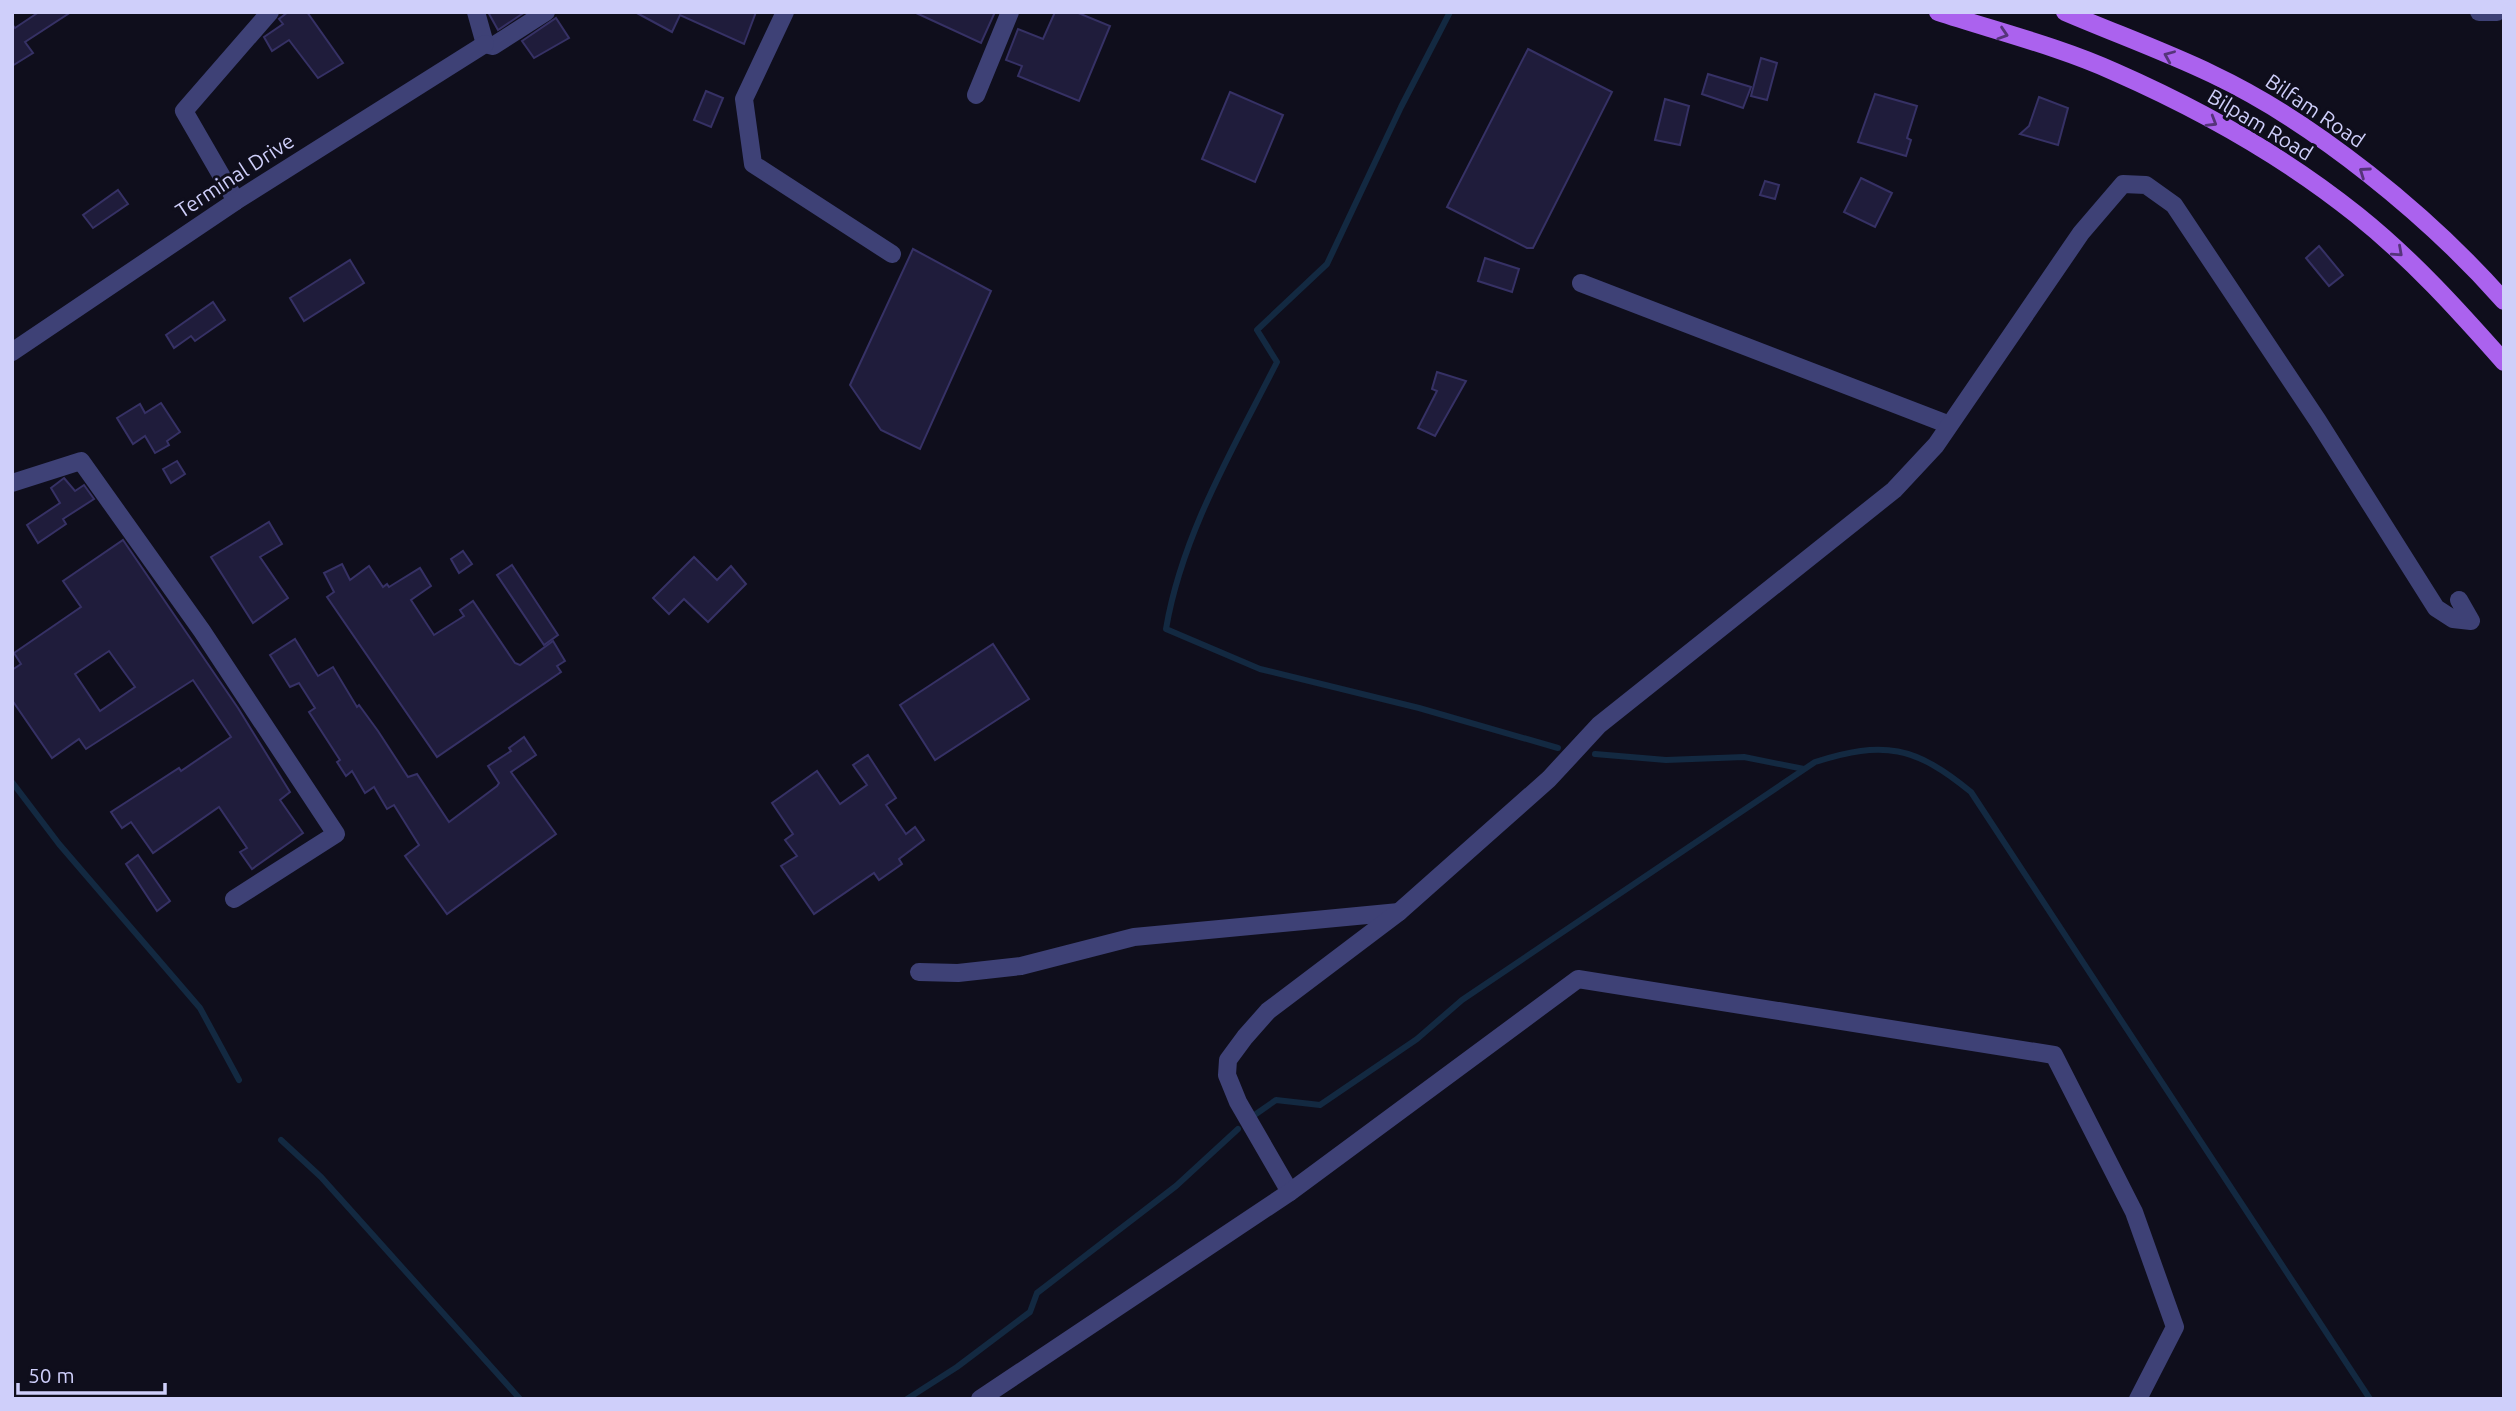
<svg xmlns="http://www.w3.org/2000/svg" width="2516" height="1411" font-family="Ubuntu,sans-serif">
	<style>
		.lines { fill: none; stroke-linecap: round; stroke-linejoin: round }
		.stream { stroke: #132941; stroke-width: 6 }
		.building { fill: #1f1c3b; stroke: #363165; stroke-width: 2; fill-rule: evenodd }
		.minor { stroke: #3e4176; stroke-width: 18 }
		.major { stroke: #ab62ee; stroke-width: 18 }
		.oneway { stroke: #55347a }
		.labels { text-anchor: middle; stroke-width: 6; stroke-linejoin: round; paint-order: stroke }
		.street-label { font-size: 21px; fill: #cfcffa; stroke: #0f0e1c }
	</style>
	<rect width="100%" height="100%" fill="#0f0e1c"/>
	<g class="lines">
		<g class="stream">
			<path d="M1450,12L1401,107L1327,264L1257,330L1277,362C1234,447 1182,534 1166,629L1260,669L1419,708L1558,748"/>
			<path d="M1595,754L1666,760L1744,757L1804,769"/>
			<path d="M12,782L59,844L200,1008L239,1080"/>
			<path d="M1256,1114L1276,1100L1320,1105L1417,1039L1462,1000L1815,762C1884,740 1915,746 1971,792L2370,1399"/>
			<path d="M281,1140L321,1177L520,1399"/>
			<path d="M907,1399L957,1367L1030,1312L1037,1293L1176,1186L1238,1129"/>
		</g>
	</g>
	<g class="building">
		<path d="M39,12H71L25,42L33,53L12,66V24L15,28Z"/>
		<path d="M288,12H307L343,63L318,78L289,40L272,51L264,37L283,24L279,19Z"/>
		<path d="M488,12H525L498,30Z"/>
		<path d="M635,12H756L744,44L680,15L672,32Z"/>
		<path d="M914,12H995L981,43Z"/>
		<path d="M1055,12H1076L1110,26L1079,101L1018,76L1022,66L1006,60L1018,29L1043,39Z"/>
		<path d="M556,18L569,38L534,58L522,41Z"/>
		<path d="M1528,49L1612,92L1533,248H1527L1447,207Z"/>
		<path d="M1761,58L1777,63L1767,100L1751,96Z"/>
		<path d="M1708,74L1751,87L1743,108L1702,94Z"/>
		<path d="M706,91L723,98L711,127L694,120Z"/>
		<path d="M1230,92L1283,115L1255,182L1202,159Z"/>
		<path d="M1875,94L1917,106L1907,138L1911,140L1906,156L1858,142Z"/>
		<path d="M2039,97L2068,108L2058,145L2020,134L2029,126Z"/>
		<path d="M1665,99L1689,106L1680,145L1655,140Z"/>
		<path d="M1861,178L1892,193L1875,227L1844,212Z"/>
		<path d="M1765,181L1779,185L1775,199L1760,195Z"/>
		<path d="M118,190L128,204L93,228L83,215Z"/>
		<path d="M2319,246L2343,275L2329,286L2306,258Z"/>
		<path d="M913,249L991,291L920,449L881,430L850,385Z"/>
		<path d="M1485,258L1519,269L1512,292L1478,281Z"/>
		<path d="M350,260L364,283L304,321L290,298Z"/>
		<path d="M213,302L225,320L195,341L191,336L174,348L166,335Z"/>
		<path d="M1437,372L1466,381L1435,436L1418,428L1437,391L1432,389Z"/>
		<path d="M161,403L180,432L167,441L169,445L155,453L145,436L133,444L117,418L140,404L145,413Z"/>
		<path d="M177,461L185,474L171,483L163,469Z"/>
		<path d="M64,478L75,491L84,485L94,499L63,519L66,524L38,543L27,525L60,503L51,488Z"/>
		<path d="M269,522L282,544L260,557L288,598L253,623L211,557Z"/>
		<path d="M123,540L238,708L290,792L280,800L303,833L252,869L240,852L247,848L219,807L153,853L131,822L122,828L111,812L179,768L181,771L231,737L193,680L86,749L79,739L52,758L12,700V670L21,664L14,653L81,607L63,581ZM109,651L135,687L100,711L75,674Z"/>
		<path d="M463,551L472,564L459,573L451,559Z"/>
		<path d="M694,557L717,580L731,566L746,584L708,622L684,599L669,614L653,598Z"/>
		<path d="M342,564L350,580L369,566L383,587L387,584L389,587L420,568L431,586L411,600L434,635L464,616L460,610L473,601L515,663L520,665L553,641L565,661L557,666L561,672L437,757L327,597L334,592L324,573Z"/>
		<path d="M512,565L558,635L544,645L497,575Z"/>
		<path d="M295,639L318,676L333,667L357,707L359,705L378,731L408,777L417,774L449,822L497,786L499,783L488,766L511,751L509,748L524,737L536,755L511,772L556,834L447,914L405,856L419,845L394,805L387,809L374,787L365,793L352,771L346,776L337,762L340,760L309,712L315,708L299,683L290,687L270,655Z"/>
		<path d="M993,644L1029,699L935,760L900,705Z"/>
		<path d="M868,755L896,798L886,805L906,834L915,827L924,840L899,859L902,864L879,880L874,873L814,914L781,866L797,856L785,840L793,834L772,803L817,771L840,804L867,785L853,765Z"/>
		<path d="M138,855L170,901L157,911L126,864Z"/>
	</g>
	<g class="lines">
		<g class="minor">
			<path d="M476,12L485,44"/>
			<path d="M785,12L744,99L753,164L892,254"/>
			<path d="M2479,12H2497"/>
			<path d="M485,44L493,46L546,12"/>
			<path d="M976,95L1010,12"/>
			<path d="M236,201L184,111L270,12"/>
			<path d="M1581,283L1947,424"/>
			<path d="M12,352L236,201L485,44"/>
			<path d="M12,483L81,461L202,631L336,834L234,899"/>
			<path d="M919,972L958,973L1021,966L1134,937L1399,912"/>
			<path d="M1290,1192L1238,1102L1227,1075L1228,1060L1245,1037L1268,1011L1399,912L1549,779L1599,725L1894,490L1936,445L2081,233L2123,184L2146,185L2174,205L2318,421L2436,608L2453,619L2471,621L2459,600"/>
			<path d="M980,1399L1290,1192L1578,979L2054,1055L2134,1212L2175,1327L2138,1399"/>
		</g>
		<g class="major">
			<path d="M1938,12C1996,31 2060,47 2115,72C2199,109 2286,158 2357,215C2412,259 2458,310 2504,362"/>
			<path d="M2065,12C2114,33 2164,51 2212,74C2314,122 2429,216 2504,301"/>
		</g>
	</g>
	<defs><path id="oneway-chevron" d="M-2-3.5L2.5 0L-2 3.5" fill="none" stroke-width="1.6" stroke-linecap="round" stroke-linejoin="round" transform="scale(1.75)"/></defs>
	<g class="oneway">
		<use href="#oneway-chevron" transform="translate(2003 34) rotate(18)"/>
		<use href="#oneway-chevron" transform="translate(2169 56) rotate(-157)"/>
		<use href="#oneway-chevron" transform="translate(2212 122) rotate(31)"/>
		<use href="#oneway-chevron" transform="translate(2364 172) rotate(-145)"/>
		<use href="#oneway-chevron" transform="translate(2398 252) rotate(42)"/>
	</g>
	<g class="labels">
		<g class="street-label">
			<text transform="translate(2315 111) rotate(34)" y="7">Bilfam Road</text>
			<text transform="translate(2260 125) rotate(31)" y="7">Bilpam Road</text>
			<text transform="translate(235 176) rotate(-33)" y="7">Terminal Drive</text>
		</g>
	</g>
	<rect width="2516" height="1411" fill="none" stroke="#cfcffa" stroke-width="28"/>
	<path d="M18 1383v10h147v-10" fill="none" stroke="#cfcffa" stroke-width="3.5"/>
	<text x="28" y="1383" font-size="21" fill="#cfcffa" stroke="#0f0e1c" stroke-width="5" paint-order="stroke">50 m</text>
</svg>
